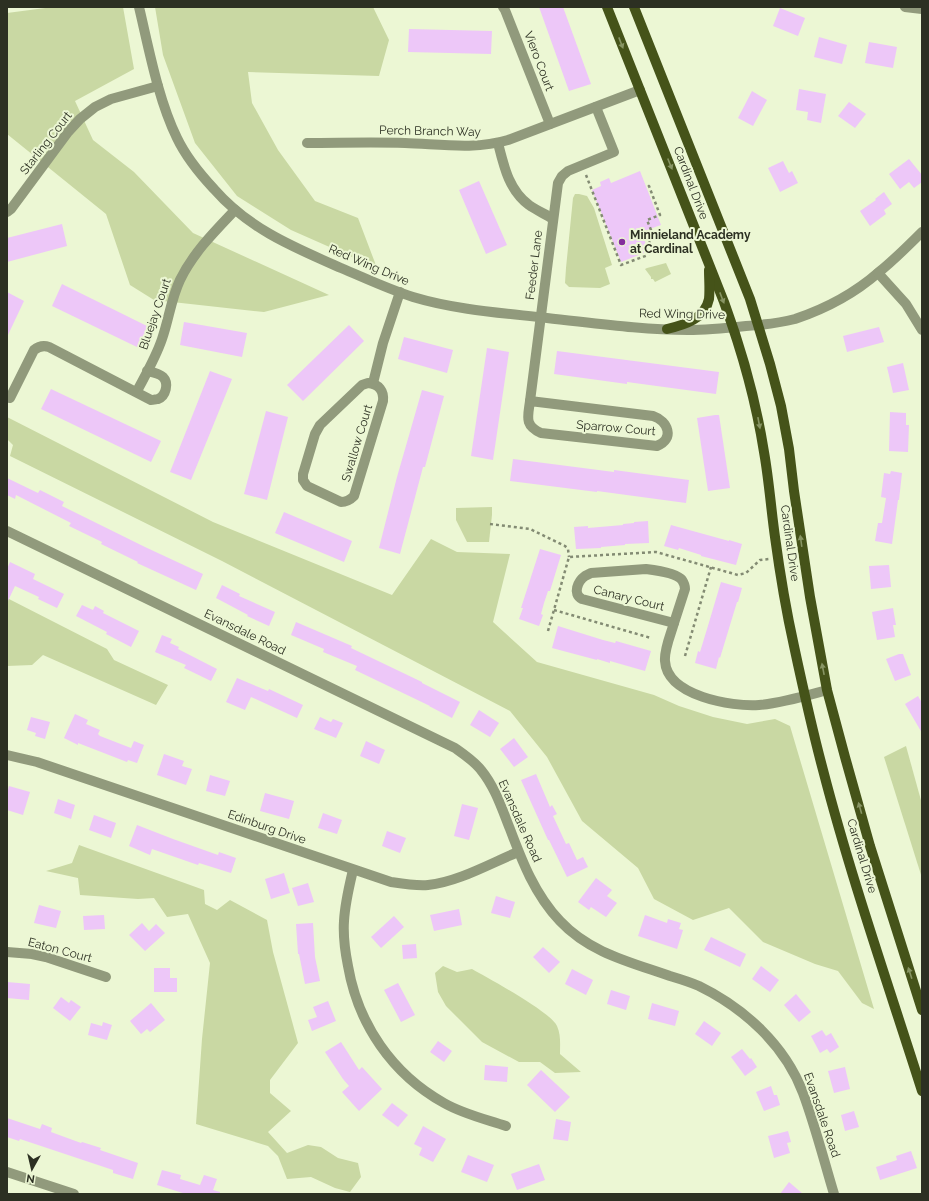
<svg xmlns="http://www.w3.org/2000/svg" width="929" height="1201" font-family="Raleway,sans-serif">
	<style>
		.green { fill: #c9d8a3 }
		.building { fill: #edc7f8 }
		.lines { fill: none; stroke-linecap: round; stroke-linejoin: round }
		.path { stroke: #838b73; stroke-width: 2.5; stroke-dasharray: 3 3; stroke-linecap: butt }
		.minor { stroke: #919a7c; stroke-width: 10 }
		.major { stroke: #455319; stroke-width: 10 }
		.oneway { fill: #889564 }
		.poi-dot { fill: #842e9c; stroke: #ecf7d4; stroke-width: 1.5 }
		.labels { text-anchor: middle; stroke-width: 4; stroke-linejoin: round; paint-order: stroke }
		.street-label { font-size: 12px; fill: #2c3022; stroke: #ecf7d4 }
		.poi-label { font-size: 12px; font-weight: bold; fill: #2c3022; stroke: #ecf7d4; text-anchor: start }
	</style>
	<rect width="100%" height="100%" fill="#ecf7d4"/>
	<g class="green">
		<path d="M53,7H123L134,69L75,101L93,140L134,172L193,233L329,295L264,312L154,300L130,285L106,214L7,134V13Z"/>
		<path d="M155,7H373L389,40L379,76L248,72L252,103L278,150L315,201L358,218L377,268L291,230L237,196L195,143L163,55Z"/>
		<path d="M575,194H579L587,196L594,208L612,265L605,268L610,284L600,288L569,287L565,283L566,268L573,198Z"/>
		<path d="M666,263L671,274L655,282L653,279H651V277L645,269L647,268Z"/>
		<path d="M7,417L213,522L392,595L431,539L457,552L510,554L493,622L537,662L654,695L679,706L713,717L747,724L775,719L790,726L874,1009L862,1003L838,971L815,964L763,942L729,908L693,920L654,899L638,868L582,821L547,757L510,711L222,561L10,456L13,445L7,439Z"/>
		<path d="M492,507V515L489,542H467L456,520V508Z"/>
		<path d="M7,598L107,649L114,660L168,685L156,705L43,655L32,665L7,666Z"/>
		<path d="M906,746L922,804V878L884,757Z"/>
		<path d="M79,845L204,890L205,904L217,910L230,900L267,920L273,952L298,1043L270,1080V1093L291,1111L268,1132L287,1153L308,1145L321,1147L338,1158L358,1163L361,1177L350,1192L335,1188L311,1177L287,1179L278,1156L268,1146L196,1124L202,1039L210,963L188,914L167,917L154,898L138,899L80,895L78,878L46,871L72,863Z"/>
		<path d="M443,966L457,972L472,969C488,978 551,1012 557,1026C561,1035 560,1044 560,1054L581,1072L555,1073L540,1062H519L482,1042L446,1006L438,992L435,973Z"/>
	</g>
	<g class="building">
		<path d="M539,7H563L591,84L569,91Z"/>
		<path d="M780,8L805,18L798,36L773,26Z"/>
		<path d="M409,29L492,31L491,54L408,52Z"/>
		<path d="M819,37L847,45L842,64L814,57Z"/>
		<path d="M869,42L897,47L893,68L865,63Z"/>
		<path d="M799,89L826,94L821,123L807,120L808,112L796,110Z"/>
		<path d="M752,91L767,100L753,126L738,118Z"/>
		<path d="M849,102L866,114L855,128L838,116Z"/>
		<path d="M909,159L922,175V182L914,188L909,182L900,189L889,174Z"/>
		<path d="M783,161L789,173L792,171L798,183L780,192L768,168Z"/>
		<path d="M640,171L661,225L641,232L649,251L621,262L592,190L601,186L600,182L609,178L611,183Z"/>
		<path d="M479,181L507,245L486,254L459,190Z"/>
		<path d="M884,192L892,204L884,210L886,214L870,226L860,211L876,200L875,199Z"/>
		<path d="M62,224L67,246L7,262V238Z"/>
		<path d="M62,284L149,327L139,348L52,306Z"/>
		<path d="M7,292L24,301L7,337Z"/>
		<path d="M184,322L247,333L242,357L180,345Z"/>
		<path d="M349,325L364,341L303,401L287,385Z"/>
		<path d="M879,327L884,342L847,352L843,336Z"/>
		<path d="M404,337L453,350L447,373L398,359Z"/>
		<path d="M487,348L509,352L493,460L471,456Z"/>
		<path d="M557,351L719,372L716,394L627,382V384L554,374Z"/>
		<path d="M903,363L909,390L893,393L887,367Z"/>
		<path d="M210,371L232,379L191,480L170,472Z"/>
		<path d="M51,389L161,441L151,462L41,409Z"/>
		<path d="M422,390L444,396L425,467H423L400,554L379,548L397,477Z"/>
		<path d="M266,411L288,417L267,500L244,494Z"/>
		<path d="M890,412L906,413V425H909L908,452L889,451Z"/>
		<path d="M715,415H719L730,488L708,491L697,418Z"/>
		<path d="M513,459L614,472V470L689,480L686,503L597,491V492L510,481Z"/>
		<path d="M891,471L902,473L899,500H898L892,544L875,541L878,523H882L886,498L881,497L884,473L890,474Z"/>
		<path d="M7,478L38,493L40,490L64,502L62,506L145,547L203,574L196,590L137,563L138,562L101,544L102,542L69,526L71,523L16,495L15,499L7,495Z"/>
		<path d="M284,512L352,541L344,562L275,533Z"/>
		<path d="M648,521L649,543L625,544V545L601,547V548L576,549L574,527L588,526V528L623,525V524L634,523V522Z"/>
		<path d="M671,525L729,541V540L742,544L736,565L701,556V555L679,548L678,550L664,546Z"/>
		<path d="M540,549L561,555L550,591H548L544,603L541,614L543,615L539,626L519,619L523,608H521Z"/>
		<path d="M10,562L35,574L33,579L64,594L57,608L38,599L39,597L15,586L7,603V569Z"/>
		<path d="M889,565L891,587L871,589L869,566Z"/>
		<path d="M721,582L742,588L738,602H737L720,658L719,657L716,669L695,663L698,651L700,652L707,629Z"/>
		<path d="M222,585L240,594L239,596L275,612L269,626L247,616L248,615L216,598Z"/>
		<path d="M82,605L93,610L95,606L104,611L103,613L139,631L131,647L106,634L107,632L76,616Z"/>
		<path d="M893,608L896,625H893L895,637L877,640L872,612Z"/>
		<path d="M296,622L352,646L351,648L422,682V683L460,702L452,718L429,706H430L355,670L357,666L323,652L324,649L291,635Z"/>
		<path d="M558,626L603,640L615,643L616,641L651,651L645,671L610,661V663L597,659V660L552,648Z"/>
		<path d="M162,635L172,639L170,643L179,647L178,649L217,669L211,681L184,668L186,665L155,652Z"/>
		<path d="M899,654H903L911,675L895,681L886,659Z"/>
		<path d="M237,678L268,691L269,689L303,705L297,718L251,697L245,710L226,702Z"/>
		<path d="M918,696L922,703V733L905,704Z"/>
		<path d="M479,710L499,723L490,737L470,725Z"/>
		<path d="M75,714L88,720L86,724L100,730L98,734L100,736L131,748L134,741L144,745L137,763L128,760L127,762L78,743V745L64,738Z"/>
		<path d="M31,717L50,722L45,739L35,736L36,733L27,730Z"/>
		<path d="M320,717L331,722L333,719L343,723L336,738L314,729Z"/>
		<path d="M514,738L528,757L514,767L500,749Z"/>
		<path d="M366,741L385,750L379,764L360,756Z"/>
		<path d="M164,754L184,761L182,766L192,769L186,785L157,775Z"/>
		<path d="M536,774L550,807L552,805L557,814L553,816L566,844L569,843L577,860L583,857L588,867L567,877L549,840H548L521,780Z"/>
		<path d="M210,775L230,781L225,796L206,791Z"/>
		<path d="M9,786L30,792L23,815L7,810V793Z"/>
		<path d="M265,793L294,801L289,819L260,811Z"/>
		<path d="M58,799L75,805L71,819L54,813Z"/>
		<path d="M462,804L478,808L469,840L454,836Z"/>
		<path d="M323,813L342,820L337,834L318,828Z"/>
		<path d="M94,815L116,823L111,838L89,830Z"/>
		<path d="M137,825L173,839L218,855L219,852L236,858L231,873L199,863L198,865L152,849L150,855L129,846Z"/>
		<path d="M387,831L406,838L400,853L382,846Z"/>
		<path d="M284,873L290,893L271,899L265,879Z"/>
		<path d="M596,878L612,890L607,896L617,903L606,917L591,907L589,910L578,902Z"/>
		<path d="M308,883L314,902L298,906L292,888Z"/>
		<path d="M496,896L515,902L510,918L491,913Z"/>
		<path d="M39,905L61,911L56,928L34,923Z"/>
		<path d="M459,909L462,925L434,931L430,915Z"/>
		<path d="M104,915L105,929L84,930L83,916Z"/>
		<path d="M645,915L667,923L668,919L681,923L679,929L683,930L677,949L638,936Z"/>
		<path d="M394,916L404,927L381,948L371,937Z"/>
		<path d="M142,923L149,931L156,924L165,933L145,951L129,935Z"/>
		<path d="M313,923L315,957L320,981L305,984L299,954H298L296,924Z"/>
		<path d="M711,937L746,954L740,967L704,950Z"/>
		<path d="M416,944L417,958L403,959L402,945Z"/>
		<path d="M543,947L560,962L549,973L533,957Z"/>
		<path d="M761,966L779,980L770,992L752,979Z"/>
		<path d="M154,968H170V978H177V992H154Z"/>
		<path d="M572,969L593,980L586,995L565,984Z"/>
		<path d="M7,982L30,984L29,1000L7,998Z"/>
		<path d="M398,983L415,1015L401,1022L384,990Z"/>
		<path d="M611,990L630,996L626,1010L607,1004Z"/>
		<path d="M796,994L811,1012L799,1022L784,1005Z"/>
		<path d="M61,997L69,1003L71,1000L81,1007L70,1021L53,1008Z"/>
		<path d="M328,1001L336,1021L312,1031L308,1020L317,1017L313,1007Z"/>
		<path d="M151,1003L165,1020L150,1032L147,1029L141,1034L130,1021Z"/>
		<path d="M652,1003L679,1011L675,1026L648,1019Z"/>
		<path d="M704,1021L721,1033L712,1046L695,1034Z"/>
		<path d="M103,1022L112,1025L107,1040L88,1035L91,1023L102,1026Z"/>
		<path d="M822,1030L826,1036L831,1033L839,1047L830,1053L827,1049L820,1053L811,1036Z"/>
		<path d="M438,1041L452,1051L444,1062L430,1052Z"/>
		<path d="M341,1042L359,1070L362,1067L382,1089L359,1111L342,1092L349,1086L343,1079L325,1052Z"/>
		<path d="M742,1049L750,1059L751,1058L757,1067L745,1076L731,1057Z"/>
		<path d="M485,1065L508,1067L507,1082L484,1080Z"/>
		<path d="M845,1067L850,1089L834,1093L828,1071Z"/>
		<path d="M541,1070L570,1097L555,1112L527,1085Z"/>
		<path d="M771,1086L774,1095H777L780,1105L764,1111L756,1092Z"/>
		<path d="M392,1103L408,1115L398,1127L382,1115Z"/>
		<path d="M854,1111L859,1127L845,1131L841,1115Z"/>
		<path d="M7,1118L40,1129L42,1124L52,1128L51,1132L81,1143L82,1142L101,1148L100,1150L138,1163L133,1179L113,1173V1170L20,1139L19,1141L7,1137Z"/>
		<path d="M556,1119L571,1122L568,1141L553,1139Z"/>
		<path d="M423,1126L446,1139L433,1162L419,1155L422,1148L414,1144Z"/>
		<path d="M788,1131L791,1142L787,1143L790,1153L774,1158L768,1136Z"/>
		<path d="M911,1151L917,1168L880,1180L876,1167L897,1160L896,1156Z"/>
		<path d="M468,1155L494,1165L487,1182L461,1172Z"/>
		<path d="M539,1164L545,1180L517,1190L511,1174Z"/>
		<path d="M162,1170L181,1175L180,1179L200,1185L204,1175L217,1179L213,1190L220,1192V1194H186L157,1185Z"/>
		<path d="M789,1182L803,1194H780Z"/>
	</g>
	<g class="lines">
		<g class="path">
			<path d="M586,175L621,265L648,255L652,250L646,232L651,230L647,220L660,215L649,186L647,188"/>
			<path d="M490,524L530,529L565,546L568,549L569,557"/>
			<path d="M554,610L651,638"/>
			<path d="M548,631L569,557L656,552L738,575L746,573L760,560L769,559"/>
			<path d="M685,656L711,567"/>
		</g>
		<g class="minor">
			<path d="M139,7C149,49 158,99 177,138C186,157 200,174 214,189C249,229 293,247 341,268C365,278 388,289 413,297C456,310 503,313 547,318C594,323 641,330 688,330C708,330 727,328 746,326C762,325 779,323 795,319C825,309 855,293 879,272C894,260 908,246 922,232"/>
			<path d="M503,7L505,10L550,124"/>
			<path d="M905,7L922,9"/>
			<path d="M307,143C339,143 372,142 405,143C439,144 475,150 508,140L640,90"/>
			<path d="M498,143C504,167 509,190 529,205C536,210 545,214 553,219"/>
			<path d="M7,212L11,209L68,132L80,119L95,107L111,99L158,86"/>
			<path d="M878,273L906,304L922,330"/>
			<path d="M368,383C379,384 384,391 383,401L354,496C350,500 347,502 341,502L307,486L303,480V474L315,434L320,425L362,385Z"/>
			<path d="M373,383L383,343L400,292"/>
			<path d="M137,391C146,374 156,357 162,339C169,319 171,299 180,280C193,253 215,231 235,210"/>
			<path d="M10,398L34,350C39,346 43,345 49,347L151,400C153,400 157,399 158,399C166,396 169,383 163,377C159,373 152,372 147,371"/>
			<path d="M530,401L558,183L562,176L568,171L614,152L596,107"/>
			<path d="M530,401L653,416C668,421 675,439 657,446L541,433C524,425 528,417 530,401Z"/>
			<path d="M7,531L455,748C465,755 474,761 481,770C495,787 502,809 510,829C522,861 535,895 560,921C590,953 630,962 670,976C680,979 690,982 699,986C744,1008 785,1045 803,1093C815,1125 824,1161 834,1194"/>
			<path d="M646,569C654,570 677,573 682,580C684,583 685,586 685,589L674,623L582,599C572,594 578,581 585,576C587,575 589,574 591,573Z"/>
			<path d="M674,623C671,634 664,649 665,661C667,696 732,707 759,705C782,703 805,696 827,690"/>
			<path d="M7,755L37,762L391,882C404,884 416,886 428,885C458,882 491,863 518,852"/>
			<path d="M353,870C349,887 345,903 344,921C343,936 345,951 348,966C358,1024 392,1074 444,1103C463,1114 485,1119 506,1126"/>
			<path d="M7,952L32,954L46,957L106,977"/>
			<path d="M7,1172L74,1194"/>
		</g>
		<g class="major">
			<path d="M607,7L724,302C742,351 756,401 764,452C769,480 771,509 775,537C780,574 786,610 794,646C803,688 812,729 823,770C851,878 888,984 922,1091"/>
			<path d="M634,7L750,299L770,364L781,406L789,449L794,491L810,597L827,690L845,757L870,846L922,1010"/>
			<path d="M667,329C684,325 705,319 709,299C710,290 709,279 709,270"/>
		</g>
	</g>
	<defs><path id="oneway-solid" d="M-6-.8H1V-3.2L6.5 0L1 3.2V.8H-6Z"/></defs>
	<g class="oneway">
		<use href="#oneway-solid" transform="translate(621 43) rotate(69)"/>
		<use href="#oneway-solid" transform="translate(670 164) rotate(68)"/>
		<use href="#oneway-solid" transform="translate(722 298) rotate(69)"/>
		<use href="#oneway-solid" transform="translate(759 423) rotate(79)"/>
		<use href="#oneway-solid" transform="translate(801 541) rotate(-98)"/>
		<use href="#oneway-solid" transform="translate(823 669) rotate(-101)"/>
		<use href="#oneway-solid" transform="translate(860 808) rotate(-106)"/>
		<use href="#oneway-solid" transform="translate(910 973) rotate(-108)"/>
	</g>
	<circle class="poi-dot" cx="622" cy="242" r="4"/>
	<g class="labels">
		<g class="street-label">
			<text transform="translate(539 61) rotate(69)" y="4">Viero Court</text>
			<text transform="translate(430 131) rotate(1)" y="4">Perch Branch Way</text>
			<text transform="translate(46 143) rotate(-52)" y="4">Starling Court</text>
			<text transform="translate(691 183) rotate(69)" y="4">Cardinal Drive</text>
			<text transform="translate(369 265) rotate(23)" y="4">Red Wing Drive</text>
			<text transform="translate(534 265) rotate(-83)" y="4">Feeder Lane</text>
			<text transform="translate(155 314) rotate(-71)" y="4">Bluejay Court</text>
			<text transform="translate(682 314) rotate(1)" y="4">Red Wing Drive</text>
			<text transform="translate(616 428) rotate(5)" y="4">Sparrow Court</text>
			<text transform="translate(357 443) rotate(-73)" y="4">Swallow Court</text>
			<text transform="translate(790 543) rotate(82)" y="4">Cardinal Drive</text>
			<text transform="translate(629 598) rotate(14)" y="4">Canary Court</text>
			<text transform="translate(245 632) rotate(26)" y="4">Evansdale Road</text>
			<text transform="translate(520 821) rotate(66)" y="4">Evansdale Road</text>
			<text transform="translate(267 827) rotate(19)" y="4">Edinburg Drive</text>
			<text transform="translate(862 856) rotate(73)" y="4">Cardinal Drive</text>
			<text transform="translate(60 950) rotate(15)" y="4">Eaton Court</text>
			<text transform="translate(822 1115) rotate(71)" y="4">Evansdale Road</text>
		</g>
		<g class="poi-label">
			<text x="630" y="239">Minnieland Academy<tspan x="630" dy="14">at Cardinal</tspan></text>
		</g>
	</g>
	<rect width="929" height="1201" fill="none" stroke="#2c3022" stroke-width="16"/>
	<g transform="translate(32 1169) rotate(188)" stroke="#ecf7d4" stroke-width="3" paint-order="stroke">
	<path d="M0-3L7 15L0 10L-7 15Z" fill="#2c3022"/>
	<text y="-6" font-size="11" font-weight="bold" text-anchor="middle" fill="#2c3022">N</text>
	</g>
</svg>
